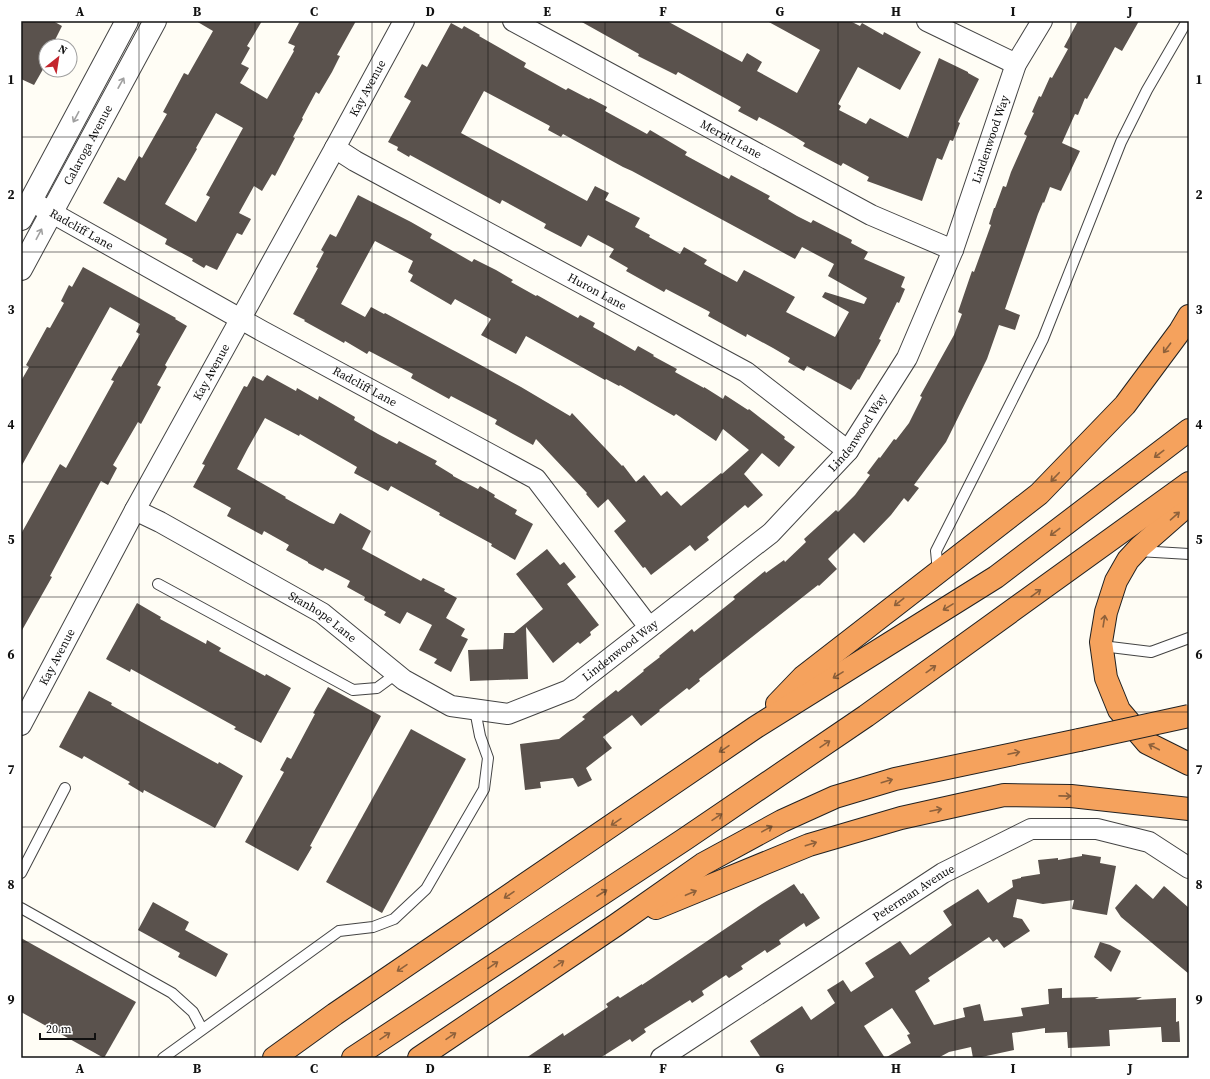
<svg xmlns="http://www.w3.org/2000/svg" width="1210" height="1079" font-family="'Source Serif 4',serif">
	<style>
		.building { fill: #5a524d; fill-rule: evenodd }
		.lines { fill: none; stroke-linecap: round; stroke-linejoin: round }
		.service-casing { stroke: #444; stroke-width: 12 }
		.minor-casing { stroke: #444; stroke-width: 22 }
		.tertiary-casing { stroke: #444; stroke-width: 24 }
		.motorway-casing { stroke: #222; stroke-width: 24 }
		.service { stroke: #fff; stroke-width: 10 }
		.minor { stroke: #fff; stroke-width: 20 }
		.tertiary { stroke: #fff; stroke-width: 22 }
		.motorway { stroke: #f5a25d; stroke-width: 22 }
		.motorway-bridge-casing { stroke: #222; stroke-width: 24; stroke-linecap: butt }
		.motorway-bridge { stroke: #f5a25d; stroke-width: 22 }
		.oneway { stroke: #a0a0a0 }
		.oneway2 { stroke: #8e613b }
		.grid { fill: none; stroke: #111; stroke-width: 1; stroke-opacity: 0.55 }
		.labels { text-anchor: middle; stroke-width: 4; stroke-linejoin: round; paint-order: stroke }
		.street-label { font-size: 12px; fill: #111; stroke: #fff }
		.neatline { fill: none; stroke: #111; stroke-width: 1.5 }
		.grid-label { font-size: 13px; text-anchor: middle; font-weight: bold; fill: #111 }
	</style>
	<rect width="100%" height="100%" fill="#fffdf5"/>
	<g class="building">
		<path d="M21,21H53L62,26L52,46H46V64L34,85L21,79Z"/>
		<path d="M196,21H262L247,46L250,48L241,64L249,68L240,83L267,99L294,51L293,50L295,46L288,43L300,21H356L337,55L340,56L332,72L319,94L316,92L302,118L303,119L293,137L295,138L275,176L272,174L262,191L254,186L239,213L251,219L242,235L237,233L217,270L206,265L204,268L192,261L193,259L165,244L167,239L103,203L118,177L125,181L139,156L142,158L167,114L163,112L184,73L188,75L213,31ZM216,113L243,128L206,195L210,197L196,222L165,204L197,149L196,148Z"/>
		<path d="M580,21H667L742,62L747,53L762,62L757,71L797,93L820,50L767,21H850L860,26L862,23L883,35L884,32L921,52L900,90L858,67L838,104L841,106L839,110L866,124L870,118L908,138L939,58L968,72V73L979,79L958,122L960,123L953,141L950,140L942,160L937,158L922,201L867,181L869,177L843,163L841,166L803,146L805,143L785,131L759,117L757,121L738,111L741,107L678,72L676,75L638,56L639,54Z"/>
		<path d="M1078,21H1139L1122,51L1115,47L1087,99L1085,98L1078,115L1075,114L1062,143L1080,151L1061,191L1050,187L1044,203L1043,202L1038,214L1005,309L1020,315L1015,330L999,325L987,359L946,442L914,485L919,488L908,502L904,498L891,515L864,543L854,533L828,559L837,569L819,586L818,585L785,611L699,679L700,681L689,690L687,688L659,710L660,711L641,726L632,715L603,737L612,748L586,768L592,780L578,787L573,778L540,782L541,788L525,790L520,744L559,739L585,719L582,717L616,690L618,692L644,671L643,670L660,657L659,656L692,629L694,632L735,599L733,597L765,571L766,573L784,560L785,562L806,542L804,539L836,510L838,512L855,495L870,475L867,473L879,457L880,458L894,439L896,440L909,423L922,397L920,396L954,335L962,314L958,312L972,271L974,272L991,225L989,224L994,208H995L1003,186L1006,187L1011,172L1027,136L1024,134L1034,113L1032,112L1039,96L1041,97L1050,77L1052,78L1068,49L1064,47Z"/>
		<path d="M451,23L462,29L464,26L480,35L479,36L526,63L524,67L566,90L568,88L589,99L590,98L607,107L605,111L647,134L650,130L687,152L685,155L729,179L731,175L770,196L768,199L797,216L811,223L813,220L852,240L851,243L868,252L864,259L905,277L901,287L905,289L899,303L897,302L879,339L881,340L859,380L858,379L851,390L807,366L804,371L788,362L790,358L773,348L747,334L746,337L708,316L710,312L666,289L664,292L626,271L628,268L609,257L614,249L588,235L581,247L544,228L546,224L502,200L500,204L410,155L409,157L397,150L398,147L388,142L411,101L404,97L422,64L427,67ZM484,91L550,126L548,130L561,137L563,134L623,167L632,171L795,259L802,247L834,264L828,276L867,298L864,304L825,292L822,297L849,312L835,337L786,312L795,297L744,270L737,282L704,264L707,260L684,247L680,254L649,237L650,235L635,227L640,218L605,200L609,193L595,186L587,201L461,133Z"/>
		<path d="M358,195L411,222L432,234L430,238L472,262L474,259L496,270L513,280L511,282L536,296L537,295L578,318L580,315L595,323L593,327L611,337L635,351L638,346L654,355L653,356L677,369L675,372L704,388V387L723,399L725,395L748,410L749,409L785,437L784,439L795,447L779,467L762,453L744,474L763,495L748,508L745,505L707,537L709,540L695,551L690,545L651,575L645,567L643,568L614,531L626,521L608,499L598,508L586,494L587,493L536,439L533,445L495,424L497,420L451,396L449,399L411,378L413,374L369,351L367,354L345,341L344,343L304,321L305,320L293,314L318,268L316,267L324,252L321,250L330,234L336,237ZM375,241L413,261L408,272L413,275L410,281L451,305L455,299L491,319L481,335L516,354L526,336L605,380L606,379L619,386L620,385L674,416L676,414L716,441L723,429L749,450L722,474L721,473L681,506L667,491L661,496L644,475L636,482L623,465L622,466L572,413L570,416L521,387L385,313L384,314L371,307L365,317L341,304Z"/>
		<path d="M83,267L176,318L175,319L187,326L165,365L167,367L157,385L161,387L141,424L138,422L113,465L117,468L108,485L101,481L50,576L52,577L21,632V534L60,464L66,468L114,381L111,380L119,366L121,367L140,334L136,332L140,324L110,307L21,467V381L29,367L26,365L47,327L50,328L64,303L61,301L69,285L72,287Z"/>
		<path d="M267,375L296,391L297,388L318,400L319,396L355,417L354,420L378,434L397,444L399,441L437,461L435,464L453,475V476L478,489L480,486L495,495L494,497L517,510L515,514L533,524L515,560L491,546L492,544L439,515L440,513L391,486L388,491L354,473L357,467L300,434L299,436L265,418L248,448L237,469L286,497L285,498L330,523L334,524L340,513L371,531L362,549L421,581L423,578L445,589L444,591L457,598L446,618L465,629L461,636L468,639L451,672L434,663L437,659L419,650L432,625L407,612L400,624L384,615L386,612L364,600L365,597L347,587L350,581L325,568L323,571L308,563V562L286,550L289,545L264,531L262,535L227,516L231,508L193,487L205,465L202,464L244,386L247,387L253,376L263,381Z"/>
		<path d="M547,549L560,565L564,562L576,577L567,584L599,625L590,632L591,635L580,644L578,642L553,663L526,627L528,679L470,681L468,650L503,649L504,633H514L543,609L516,574Z"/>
		<path d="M137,603L161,617L160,619L206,644L207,640L221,648L219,651L265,676L266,674L291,688L261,743L234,729L236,727L131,669L130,672L106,659Z"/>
		<path d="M328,687L381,716L310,846L312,847L298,871L245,842L284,772L280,770L287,757L291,759L315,714L313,713Z"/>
		<path d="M89,691L112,703L111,705L218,764L219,762L243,776L215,828L144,790L143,793L128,784L130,782L84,756L82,759L59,747Z"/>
		<path d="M411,729L466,759L382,913L326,882Z"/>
		<path d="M1082,854L1101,857L1100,863L1116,866L1107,915L1072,909L1074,900L1043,904L1017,899L1013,917L1022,919L1030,931L1004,948L997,939L993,942L989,937L928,978L930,981L915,991L934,1025L965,1017L963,1008L980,1004L984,1021L1023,1016L1021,1008L1049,1004L1048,989L1062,988V998L1099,997L1095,999L1142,997L1136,1000L1176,998V1022L1179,1021L1180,1042H1162L1161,1027L1109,1030L1110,1046L1068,1048L1067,1032L1045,1033V1028L1012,1033L1014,1050L977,1058H973L971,1047L949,1052L938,1058H761L750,1041L802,1006L811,1020L835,1003L827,990L843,980L851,992L874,977L865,963L900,941L910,955L952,925L943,911L978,889L988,903L1013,887L1012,880L1021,878V877L1040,874L1038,860L1058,858V860L1082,856ZM892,1008L910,1034L907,1035L911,1043L885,1058L864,1026Z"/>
		<path d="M794,884L801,894L803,893L820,918L806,927L804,923L779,940L781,944L767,953L765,950L741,966L743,969L729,978L726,975L702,991L704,995L692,1003L690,1000L644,1029L646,1032L632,1042L630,1039L600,1058H526L563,1033L564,1036L608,1007L606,1004L618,996L620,998L642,984V985L762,904Z"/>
		<path d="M1136,884L1153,899L1164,886L1189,908V974L1121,917L1115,908Z"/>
		<path d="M153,902L189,922L185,930L228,954L216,977L178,957L180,953L138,930Z"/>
		<path d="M21,938L136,1002L104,1058L21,1012Z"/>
		<path d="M1100,942L1110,945L1121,951L1111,972L1094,957Z"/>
	</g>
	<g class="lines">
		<defs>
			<g id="service">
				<path d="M1138,551L1189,554"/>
				<path d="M938,572L936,551L1043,339L1121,142L1147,90L1187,21"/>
				<path d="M158,584L353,690L377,688L396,674"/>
				<path d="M1102,646L1151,652L1189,638"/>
				<path d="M21,873L65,788"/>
				<path d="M21,908L172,993L193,1012L202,1029"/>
				<path d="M163,1058L339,931L373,927L394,919L426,889L484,789L488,758L480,736L475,710"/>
			</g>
			<g id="minor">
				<path id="s1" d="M513,21L871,215L953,250"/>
				<path d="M927,21L1016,64"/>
				<path id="s2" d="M335,148L355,161L746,372L848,451"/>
				<path id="s3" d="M31,201L262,331L536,479L649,627"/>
				<path id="s4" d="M135,510L160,522L322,613L404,680L451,706L508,714L569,690L771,533L848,451L907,358L953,250L1016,64L1042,21"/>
				<path id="s5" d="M21,725L135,510L335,148L404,21"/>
				<path id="s6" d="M661,1058L943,873L1031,829H1097L1149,842L1189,868"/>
			</g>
			<g id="tertiary">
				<path d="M21,219L127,21"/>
				<path id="s7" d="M21,269L155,21"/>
			</g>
			<g id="motorway">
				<path d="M1189,504L1140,547L1128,560L1116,581L1106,612L1101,642L1106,678L1119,710L1147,743L1189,764"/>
				<path d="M777,704L803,677L1039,494L1125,405L1180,331L1189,316"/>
				<path d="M656,908L809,845L901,818L1004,795L1071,796L1189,809"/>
				<path d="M274,1058L335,1014L756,727L996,577L1189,430"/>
				<path d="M353,1058L685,839L866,716L1189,483"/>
				<path d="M419,1058L616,925L703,864L782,821L835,797L895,779L1079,740"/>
			</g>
		</defs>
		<use href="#service" class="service-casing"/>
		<use href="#minor" class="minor-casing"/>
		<use href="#tertiary" class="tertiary-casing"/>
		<use href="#motorway" class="motorway-casing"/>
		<use href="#service" class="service"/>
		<use href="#minor" class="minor"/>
		<use href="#tertiary" class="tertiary"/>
		<use href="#motorway" class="motorway"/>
		<defs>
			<path id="motorway-bridge" d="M1079,740L1189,716"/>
		</defs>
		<use href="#motorway-bridge" class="motorway-bridge-casing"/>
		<use href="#motorway-bridge" class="motorway-bridge"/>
	</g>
	<defs><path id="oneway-shaft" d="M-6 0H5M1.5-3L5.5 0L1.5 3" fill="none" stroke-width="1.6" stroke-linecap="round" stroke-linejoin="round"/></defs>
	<g class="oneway">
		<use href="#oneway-shaft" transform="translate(121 83) rotate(-61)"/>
		<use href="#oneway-shaft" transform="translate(76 117) rotate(118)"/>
		<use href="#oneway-shaft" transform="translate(39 234) rotate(-62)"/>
	</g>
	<g class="oneway2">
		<use href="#oneway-shaft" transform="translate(1167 348) rotate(127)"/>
		<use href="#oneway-shaft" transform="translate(1159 454) rotate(143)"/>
		<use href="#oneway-shaft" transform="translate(1055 477) rotate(134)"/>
		<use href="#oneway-shaft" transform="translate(1175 516) rotate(-41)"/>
		<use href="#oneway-shaft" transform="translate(1055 532) rotate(143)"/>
		<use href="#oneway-shaft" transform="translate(1036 593) rotate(-36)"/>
		<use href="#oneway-shaft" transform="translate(899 602) rotate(142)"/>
		<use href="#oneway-shaft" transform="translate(948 607) rotate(148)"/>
		<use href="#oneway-shaft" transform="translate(1104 621) rotate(-81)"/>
		<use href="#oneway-shaft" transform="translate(931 669) rotate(-36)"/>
		<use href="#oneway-shaft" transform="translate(838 675) rotate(148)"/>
		<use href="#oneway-shaft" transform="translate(825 744) rotate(-34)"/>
		<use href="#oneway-shaft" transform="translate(1154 747) rotate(-152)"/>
		<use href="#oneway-shaft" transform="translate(724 749) rotate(146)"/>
		<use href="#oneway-shaft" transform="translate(1014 753) rotate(-12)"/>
		<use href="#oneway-shaft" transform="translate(887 781) rotate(-17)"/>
		<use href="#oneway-shaft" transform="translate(1065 796) rotate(1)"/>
		<use href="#oneway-shaft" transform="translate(936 810) rotate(-12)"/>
		<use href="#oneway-shaft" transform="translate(717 817) rotate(-34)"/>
		<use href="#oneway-shaft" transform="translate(616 822) rotate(146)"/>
		<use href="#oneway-shaft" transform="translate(767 829) rotate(-29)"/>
		<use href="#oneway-shaft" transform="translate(811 844) rotate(-18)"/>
		<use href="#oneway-shaft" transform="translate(602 893) rotate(-33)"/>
		<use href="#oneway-shaft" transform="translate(691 893) rotate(-23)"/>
		<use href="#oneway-shaft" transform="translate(509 895) rotate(146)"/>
		<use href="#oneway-shaft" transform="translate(559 964) rotate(-34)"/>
		<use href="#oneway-shaft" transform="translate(493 965) rotate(-34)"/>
		<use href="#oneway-shaft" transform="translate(402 968) rotate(146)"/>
		<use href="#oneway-shaft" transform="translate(385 1036) rotate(-34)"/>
		<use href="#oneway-shaft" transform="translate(451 1036) rotate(-34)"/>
	</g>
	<path class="grid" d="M139,21V1058M255,21V1058M372,21V1058M488,21V1058M605,21V1058M722,21V1058M838,21V1058M955,21V1058M1071,21V1058M21,137H1189M21,252H1189M21,367H1189M21,482H1189M21,597H1189M21,712H1189M21,827H1189M21,942H1189"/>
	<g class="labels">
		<g class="street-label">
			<text dy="4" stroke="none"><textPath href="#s5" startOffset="725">Kay Avenue</textPath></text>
			<text dy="4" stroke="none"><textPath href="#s1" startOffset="248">Merritt Lane</textPath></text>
			<text dy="4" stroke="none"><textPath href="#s4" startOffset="1209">Lindenwood Way</textPath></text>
			<text dy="4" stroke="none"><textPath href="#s7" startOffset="141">Calaroga Avenue</textPath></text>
			<text dy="4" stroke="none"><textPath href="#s3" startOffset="58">Radcliff Lane</textPath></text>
			<text dy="4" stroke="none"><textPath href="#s2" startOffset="299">Huron Lane</textPath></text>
			<text dy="4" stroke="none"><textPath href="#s5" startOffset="401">Kay Avenue</textPath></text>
			<text dy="4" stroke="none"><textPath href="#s3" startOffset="382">Radcliff Lane</textPath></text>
			<text dy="4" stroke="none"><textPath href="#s4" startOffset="885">Lindenwood Way</textPath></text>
			<text dy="4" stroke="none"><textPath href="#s4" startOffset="216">Stanhope Lane</textPath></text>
			<text dy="4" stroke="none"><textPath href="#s4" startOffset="561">Lindenwood Way</textPath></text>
			<text dy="4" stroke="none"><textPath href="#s5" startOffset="77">Kay Avenue</textPath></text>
			<text dy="4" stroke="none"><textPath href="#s6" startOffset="302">Peterman Avenue</textPath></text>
		</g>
	</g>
	<rect width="1210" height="1079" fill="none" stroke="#ffffff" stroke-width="44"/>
	<g transform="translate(58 58) rotate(30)"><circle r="19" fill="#ffffff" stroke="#a0a0a0"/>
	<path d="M0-3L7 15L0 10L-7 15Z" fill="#c4262e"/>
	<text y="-6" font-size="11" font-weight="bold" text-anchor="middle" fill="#111111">N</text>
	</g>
	<path d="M40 1033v6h55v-6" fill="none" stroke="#111111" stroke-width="2"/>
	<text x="46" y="1033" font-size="12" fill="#111111" stroke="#ffffff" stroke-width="3" paint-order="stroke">20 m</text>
	<rect x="22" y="22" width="1166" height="1035" class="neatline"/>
	<g class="grid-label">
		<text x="80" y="16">A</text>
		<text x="197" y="16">B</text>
		<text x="314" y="16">C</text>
		<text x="430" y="16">D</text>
		<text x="547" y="16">E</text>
		<text x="663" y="16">F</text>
		<text x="780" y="16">G</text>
		<text x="896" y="16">H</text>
		<text x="1013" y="16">I</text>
		<text x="1130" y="16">J</text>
		<text x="11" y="84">1</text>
		<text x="1199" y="84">1</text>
		<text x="11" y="199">2</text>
		<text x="1199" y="199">2</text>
		<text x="11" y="314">3</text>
		<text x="1199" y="314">3</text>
		<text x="11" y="429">4</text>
		<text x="1199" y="429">4</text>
		<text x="11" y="544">5</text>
		<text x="1199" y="544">5</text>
		<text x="11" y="659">6</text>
		<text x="1199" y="659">6</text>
		<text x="11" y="774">7</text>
		<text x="1199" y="774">7</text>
		<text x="11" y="889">8</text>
		<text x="1199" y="889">8</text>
		<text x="11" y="1004">9</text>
		<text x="1199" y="1004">9</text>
		<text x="80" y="1073">A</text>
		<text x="197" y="1073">B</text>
		<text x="314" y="1073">C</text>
		<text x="430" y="1073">D</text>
		<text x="547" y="1073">E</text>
		<text x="663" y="1073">F</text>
		<text x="780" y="1073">G</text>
		<text x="896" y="1073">H</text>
		<text x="1013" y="1073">I</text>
		<text x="1130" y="1073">J</text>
	</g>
</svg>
